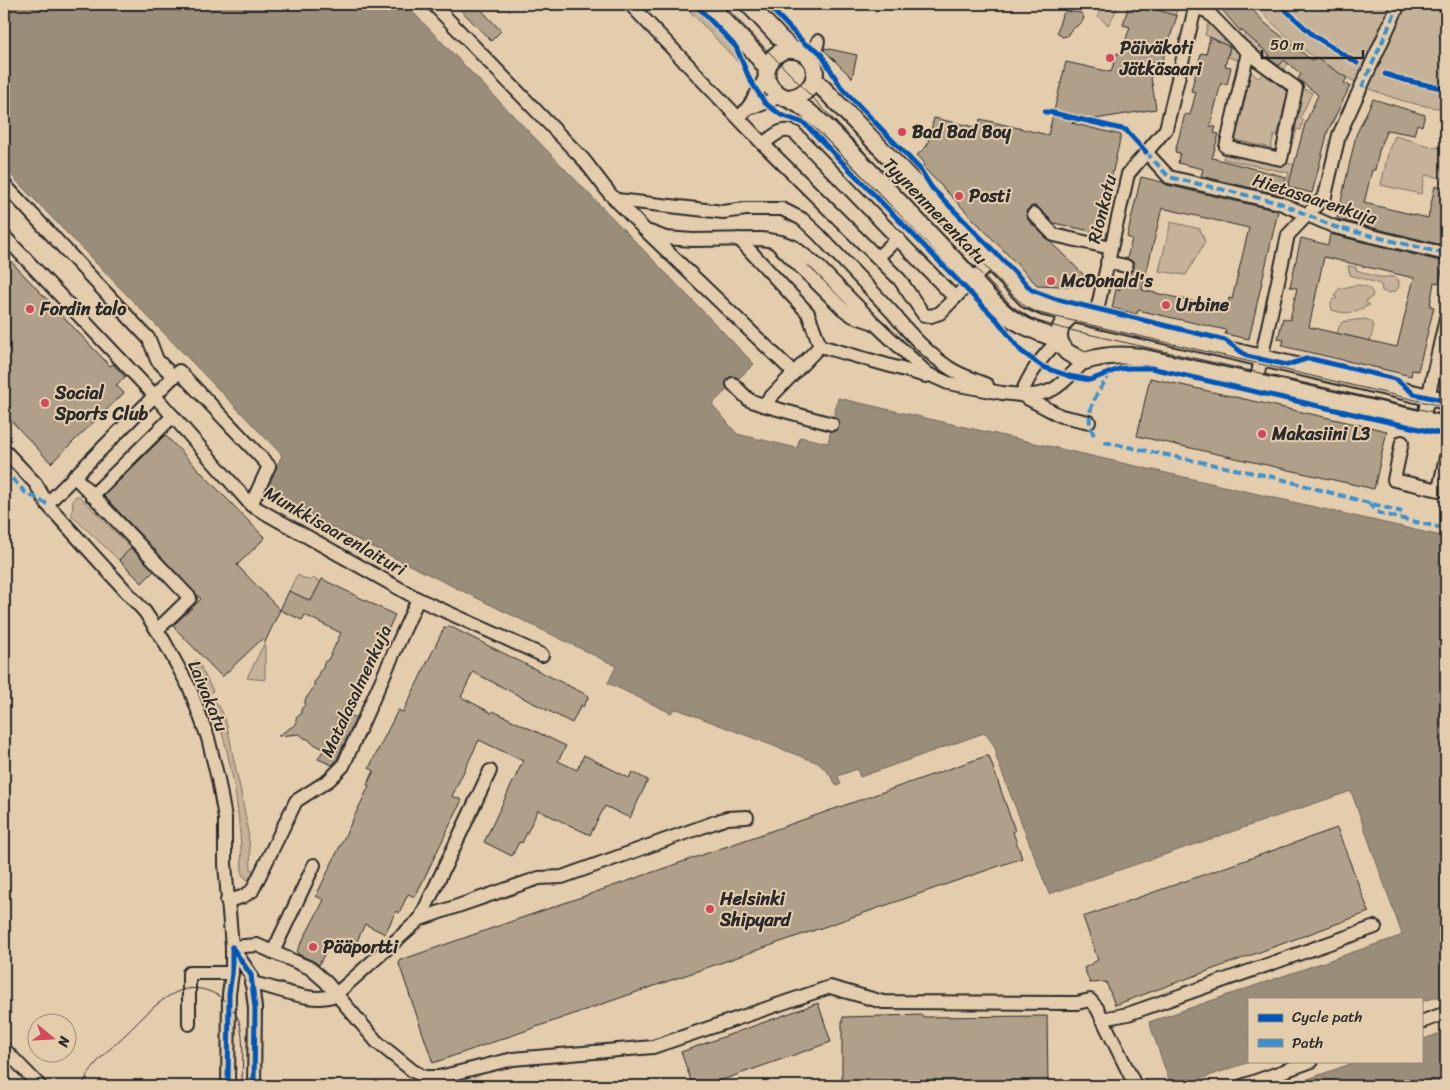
<svg xmlns="http://www.w3.org/2000/svg" width="1450" height="1090" font-family="Sriracha,sans-serif">
	<style>
		.green { fill: #c6b298; stroke: #786e62 }
		.water { fill: #9a8d7a; stroke: #6e665a }
		.building { fill: #b0a089; stroke: #2b2b2b; fill-rule: evenodd }
		.lines { fill: none; stroke-linecap: round; stroke-linejoin: round }
		.minor-casing { stroke: #2b2b2b; stroke-width: 16 }
		.major-casing { stroke: #2b2b2b; stroke-width: 20 }
		.minor { stroke: #e4cdad; stroke-width: 12 }
		.major { stroke: #e4cdad; stroke-width: 16 }
		.tram { stroke: #2b2b2b; stroke-width: 1 }
		.quiet { stroke: #3b90cd; stroke-width: 4; stroke-dasharray: 8 4; stroke-linecap: butt }
		.cycleway-casing { stroke: #e4cdad; stroke-width: 8 }
		.cycleway { stroke: #0057b8; stroke-width: 5 }
		.poi-dot { fill: #d1495b; stroke: #e4cdad; stroke-width: 2 }
		.labels { text-anchor: middle; stroke-width: 4; stroke-linejoin: round; paint-order: stroke }
		.poi-label { font-size: 18px; font-weight: bold; fill: #2b2b2b; stroke: #e4cdad; text-anchor: start }
		.street-label { font-size: 18px; fill: #2b2b2b; stroke: #e4cdad }
	</style>
	<rect width="100%" height="100%" fill="#e4cdad"/>
	<filter id="ink" filterUnits="userSpaceOnUse"><feTurbulence type="fractalNoise" baseFrequency=".02" numOctaves="2"/><feDisplacementMap in="SourceGraphic" scale="10" xChannelSelector="R" yChannelSelector="G"/><feConvolveMatrix kernelMatrix="1 2 1 2 8 2 1 2 1" color-interpolation-filters="sRGB"/></filter>
	<g filter="url(#ink)">
		<g class="green">
			<path d="M683,4H690L735,50L739,61L738,62Z"/>
			<path d="M1100,4H1120L1108,25L1098,16Z"/>
			<path d="M1139,4H1178L1175,16Z"/>
			<path d="M1254,4H1446V109C1372,102 1303,58 1254,4Z"/>
			<path d="M1209,20L1242,55L1235,85H1232L1238,60L1228,57L1230,47L1205,35Z"/>
			<path d="M1246,34L1270,55L1268,58L1278,66L1284,60L1288,63L1280,74L1240,40Z"/>
			<path d="M1251,72L1258,78L1263,73L1288,91L1277,137L1274,135L1271,148L1235,140Z"/>
			<path d="M1304,89L1312,93L1300,118L1303,120L1301,130L1297,129L1294,139L1288,137L1295,104Z"/>
			<path d="M1395,136L1433,147L1446,148V179L1425,175L1421,194L1381,185L1389,149Z"/>
			<path d="M1225,150L1295,165L1291,186L1286,185L1289,173L1223,159Z"/>
			<path d="M1171,222L1200,229L1205,242L1186,275L1159,271Z"/>
			<path d="M1348,266L1356,267V270C1363,272 1372,276 1380,277C1388,278 1392,274 1399,280V286L1396,291L1389,293L1382,291L1381,285L1377,283L1350,275Z"/>
			<path d="M1355,285C1363,285 1372,286 1373,296L1365,302L1370,305C1355,311 1349,316 1332,310L1331,304L1332,300L1337,298L1334,295L1339,289Z"/>
			<path d="M1363,319C1377,320 1373,331 1370,341L1337,333L1339,327L1342,322Z"/>
			<path d="M76,496H79L131,548L119,560L72,516L73,500Z"/>
			<path d="M297,575L310,581L312,578L321,582L311,601L289,591Z"/>
			<path d="M265,642V680L247,678Z"/>
			<path d="M197,660L213,691L209,695L196,669L195,661Z"/>
			<path d="M216,702C228,717 230,742 234,761C242,796 250,832 251,869L254,871L248,880L242,875C241,817 233,760 213,705Z"/>
		</g>
		<g class="water">
			<path d="M4,4H405L754,364L712,404L737,434L797,448L800,437L828,443L838,398L1446,537V994L1421,1002V999H1249V1061H1252L1180,1086H1171L1149,1022L1400,936L1402,934L1351,791L1049,894L996,757C998,749 990,739 984,733L860,777L857,769L838,776L841,784L837,786L827,771L818,763L680,710L674,709L671,713L608,683L616,666L264,494L282,455L4,168Z"/>
			<path d="M1446,1031V1086H1288L1359,1061H1421V1040Z"/>
		</g>
		<g class="building">
			<path d="M455,4H476L501,31L491,41Z"/>
			<path d="M1129,4H1138L1177,16L1162,62L1149,64L1156,109L1071,123L1121,135L1099,233L1054,223L1037,206H1032L1026,211L1028,220L1087,278L1085,287L1037,285L923,167L924,162L917,155L927,146L934,118L979,128L980,119L1048,135L1066,62L1111,72L1117,53L1121,54L1130,27L1123,25Z"/>
			<path d="M1217,4H1247L1266,24L1313,61L1316,58L1347,78L1344,83L1350,86L1328,131L1312,193L1288,187L1305,124L1318,95L1298,79L1301,74L1284,60L1279,66L1268,58L1270,55L1241,30L1240,31Z"/>
			<path d="M1066,11L1081,13L1084,18L1082,22L1070,31L1067,36L1062,37L1057,32L1062,15Z"/>
			<path d="M1210,37L1230,47L1225,66L1231,67L1227,85L1221,83L1210,126L1216,127L1214,133L1219,134L1212,158L1286,177L1281,195L1201,176L1203,169L1178,163L1180,153L1175,152L1185,114L1190,115L1196,92L1191,91L1197,68L1201,53L1206,54Z"/>
			<path d="M825,48L857,55L852,78L824,50Z"/>
			<path d="M1373,99L1425,115L1422,126L1417,124L1414,135L1387,130L1380,146L1375,170H1372L1364,203L1428,218L1435,186L1446,188V246L1337,219L1356,135Z"/>
			<path d="M1141,177L1162,182L1167,185L1278,211L1249,339L1225,334L1226,330L1155,314L1138,310L1137,314L1112,308L1116,289L1120,290L1124,274H1129L1134,268V263L1127,258L1132,239L1127,237ZM1162,208L1249,228L1232,299L1229,298L1227,309L1142,290Z"/>
			<path d="M1330,234L1444,262L1439,283L1434,282L1430,306L1434,307L1418,371L1412,370L1411,376L1382,369L1282,346L1284,340L1278,339L1283,318L1290,320L1297,288L1290,287L1301,238L1328,245ZM1324,257L1414,278L1397,347L1309,327Z"/>
			<path d="M4,254L110,366L113,364L125,377L116,385L124,393L51,463L4,413Z"/>
			<path d="M1150,378L1387,431L1374,489L1137,436Z"/>
			<path d="M165,435L265,538L237,565L280,610L265,642L262,639L222,677L173,626L201,599L104,496Z"/>
			<path d="M131,548L154,571L142,583L119,560Z"/>
			<path d="M322,579L395,615L378,651L373,649L360,676L361,681L357,685L352,700L341,710L356,718L336,761L332,765L318,759L324,749L312,743L308,739L304,738L300,734L278,736L296,724V718L301,714V709L305,705V700L314,687V682L318,678L319,672L323,668L324,662L328,660L341,633L305,615L302,620L280,610L289,591L311,601Z"/>
			<path d="M449,626L589,696L583,707L581,705L572,723L473,672L461,697L492,713L493,711L566,746L558,761L577,770L584,755L629,778L632,772L648,780L630,818L605,806L590,835L538,810L522,843L519,842L512,856L484,842L523,761L479,740L452,796L462,800L415,897L408,894L399,913L396,911L385,934L365,924L351,954L329,944L319,965L313,961L298,954L297,951L324,900L316,896L369,786L367,785L374,771L369,768L398,710L403,712L444,628Z"/>
			<path d="M986,756H989L1015,831L1013,832L1022,858L433,1063L398,961Z"/>
			<path d="M1337,828L1369,912L1115,1005L1106,982L1090,983L1084,968L1098,960L1083,917Z"/>
			<path d="M818,1003L831,1042L705,1086H693L681,1052Z"/>
			<path d="M922,1015V1017L1047,1016L1048,1086H842V1022L843,1017Z"/>
		</g>
		<g class="lines">
			<defs>
				<g id="minor">
					<path d="M433,4L583,159L610,194L645,230L794,373"/>
					<path d="M630,4L763,144L900,280L924,315L931,316L940,313L990,262"/>
					<path d="M1195,8L1207,11L1237,42L1256,59L1296,88L1281,159L1226,147L1248,52"/>
					<path d="M810,59L816,49L818,41"/>
					<path d="M750,107L760,105L781,96"/>
					<path d="M739,118C751,106 760,89 767,73"/>
					<path d="M763,144C774,136 782,126 795,133L955,298"/>
					<path d="M1146,152L1169,177L1280,203L1335,227L1446,254"/>
					<path d="M4,184L149,339L157,360L174,377"/>
					<path d="M617,200L723,212L746,209H782L802,219L818,234L892,312C908,332 926,352 948,367C959,375 974,379 987,385"/>
					<path d="M1034,214L1054,235L1111,248"/>
					<path d="M650,232L666,238L693,240L761,239L781,242L794,247L817,265L874,323L928,374L948,383L1002,393L1021,395L1061,416L1089,422"/>
					<path d="M4,236L155,396L251,505L418,599L542,655"/>
					<path d="M739,239L808,313L820,346"/>
					<path d="M776,243L843,309L853,316L871,322"/>
					<path d="M878,257L898,238"/>
					<path d="M1107,262L1126,266"/>
					<path d="M1095,319L1128,174L1166,129L1196,4"/>
					<path d="M820,346L926,376"/>
					<path d="M1256,382L1288,235L1325,196L1339,135L1399,4"/>
					<path d="M733,384L749,400L763,405L820,346"/>
					<path d="M1021,395C1030,372 1042,356 1059,340"/>
					<path d="M1023,395C1057,396 1063,381 1085,361"/>
					<path d="M763,405L832,424"/>
					<path d="M1423,420L1446,318"/>
					<path d="M1402,442L1394,480L1439,490L1446,457"/>
					<path d="M4,450L36,484L47,504L145,612L164,641L190,689L208,738L218,779L225,818V864L232,947V973L229,994L228,1086"/>
					<path d="M74,476L190,598L157,630"/>
					<path d="M92,496L173,416"/>
					<path d="M47,504L179,371L269,466L251,505"/>
					<path d="M227,901L242,897L252,891L296,801L329,780L343,766L418,599"/>
					<path d="M420,919L490,771"/>
					<path d="M232,947L251,975L255,1008L254,1086"/>
					<path d="M232,947L257,945L273,952L314,865"/>
					<path d="M273,952L310,968L326,982L377,1042L413,1071L424,1077H439L513,1059L653,1047L830,987L883,1002L1077,1003L1090,1000L1097,1008L1134,1083V1086"/>
					<path d="M251,983C277,987 312,1005 335,995L420,919L539,878L562,877L727,818L747,817"/>
					<path d="M1102,1019L1128,1014L1375,927"/>
					<path d="M1421,1022L1446,1013"/>
					<path d="M189,1024V973H232"/>
					<path d="M4,1049L40,1086"/>
					<path d="M1242,1086L1312,1061"/>
				</g>
				<g id="major">
					<path d="M708,4L755,53L767,69"/>
					<path d="M748,4L779,37L793,50"/>
					<path d="M814,79L1017,289L1028,300L1044,307L1446,401"/>
					<path d="M788,98C823,94 823,53 793,50C776,48 762,66 768,82C773,96 790,98 801,106C813,115 825,125 835,136C878,179 919,223 961,267C975,282 998,311 1014,320C1028,329 1044,334 1059,340"/>
					<path d="M1073,314C1059,323 1053,339 1067,352C1072,356 1079,358 1085,361C1104,355 1121,354 1140,357L1446,425"/>
				</g>
			</defs>
			<use href="#minor" class="minor-casing"/>
			<use href="#major" class="major-casing"/>
			<use href="#minor" class="minor"/>
			<use href="#major" class="major"/>
			<g class="tram">
				<path d="M723,4L1012,306L1034,320L1061,328L1446,415"/>
				<path d="M943,224L1018,300L1026,307L1039,313L1446,407"/>
				<path d="M82,1086C91,1063 112,1048 129,1031C153,1008 180,974 217,995C227,1001 235,1010 239,1021C245,1042 242,1065 242,1086"/>
			</g>
			<g class="quiet">
				<path d="M1362,87L1399,4"/>
				<path d="M1146,152L1169,177L1280,203L1335,227L1446,254"/>
				<path d="M1094,435C1083,416 1095,395 1107,379L1105,373"/>
				<path d="M1104,442L1273,477L1402,512"/>
				<path d="M4,470L25,492L47,504"/>
				<path d="M1369,503L1375,511L1382,514L1446,529"/>
			</g>
			<defs>
				<g id="cycleway">
					<path d="M695,4L736,47L750,80L765,103L781,115L804,123L976,299L997,320L1021,351L1043,367L1069,376L1090,380L1119,369L1129,368H1151L1446,435"/>
					<path d="M767,4L805,44L816,49L821,54L841,87L920,169L932,188L1032,290L1056,299L1225,340L1247,356L1287,365L1306,359H1312L1391,378L1397,380L1414,394L1446,401"/>
					<path d="M1279,4L1314,36L1357,63"/>
					<path d="M1385,74L1404,80L1446,89"/>
					<path d="M1045,112H1049L1126,130L1146,152"/>
					<path d="M232,947L251,975L255,1008L254,1086"/>
					<path d="M228,1086L229,994L232,973V947"/>
				</g>
			</defs>
			<use href="#cycleway" class="cycleway-casing"/>
			<use href="#cycleway" class="cycleway"/>
		</g>
	</g>
	<g class="poi-dot">
		<circle cx="1110" cy="58" r="5"/>
		<circle cx="902" cy="132" r="5"/>
		<circle cx="959" cy="196" r="5"/>
		<circle cx="1051" cy="281" r="5"/>
		<circle cx="1166" cy="305" r="5"/>
		<circle cx="30" cy="309" r="5"/>
		<circle cx="45" cy="403" r="5"/>
		<circle cx="1262" cy="434" r="5"/>
		<circle cx="710" cy="909" r="5"/>
		<circle cx="313" cy="947" r="5"/>
	</g>
	<g class="labels">
		<g class="poi-label">
			<text x="1120" y="54">Päiväkoti<tspan x="1120" dy="21">Jätkäsaari</tspan></text>
			<text x="912" y="138">Bad Bad Boy</text>
			<text x="969" y="202">Posti</text>
			<text x="1061" y="287">McDonald's</text>
			<text x="1176" y="311">Urbine</text>
			<text x="40" y="315">Fordin talo</text>
			<text x="55" y="399">Social<tspan x="55" dy="21">Sports Club</tspan></text>
			<text x="1272" y="440">Makasiini L3</text>
			<text x="720" y="905">Helsinki<tspan x="720" dy="21">Shipyard</tspan></text>
			<text x="323" y="953">Pääportti</text>
		</g>
		<g class="street-label">
			<text transform="translate(1315 199) rotate(18)" y="6">Hietasaarenkuja</text>
			<text transform="translate(1102 209) rotate(-76)" y="6">Rionkatu</text>
			<text transform="translate(935 211) rotate(46)" y="6">Tyynenmerenkatu</text>
			<text transform="translate(335 531) rotate(30)" y="6">Munkkisaarenlaituri</text>
			<text transform="translate(356 691) rotate(-65)" y="6">Matalasalmenkuja</text>
			<text transform="translate(208 696) rotate(67)" y="6">Laivakatu</text>
		</g>
	</g>
	<rect width="1450" height="1090" fill="none" stroke="#e4cdad" stroke-width="20"/>
	<rect x="10" y="10" width="1430" height="1070" fill="none" stroke="#2b2b2b" stroke-width="2" filter="url(#ink)"/>
	<rect x="1248" y="998" width="175" height="65" fill="#e4cdad" stroke="#9a8c79"/>
	<rect x="1258" y="1014" width="25" height="8" fill="#0057b8" stroke="#9a8c79"/>
	<text x="1292" y="1022" font-size="15" fill="#2b2b2b">Cycle path</text>
	<rect x="1258" y="1039" width="25" height="8" fill="#3b90cd" stroke="#9a8c79"/>
	<text x="1292" y="1048" font-size="15" fill="#2b2b2b">Path</text>
	<g transform="translate(52 1038) rotate(108)"><circle r="24" fill="#e4cdad" stroke="#9a8c79"/>
	<path d="M0-4L9 19L0 12L-9 19Z" fill="#d1495b"/>
	<text y="-8" font-size="14" font-weight="bold" text-anchor="middle" fill="#2b2b2b">N</text>
	</g>
	<path d="M1262 50v8h101v-8" fill="none" stroke="#2b2b2b" stroke-width="2.5"/>
	<text x="1270" y="50" font-size="15" fill="#2b2b2b" stroke="#e4cdad" stroke-width="4" paint-order="stroke">50 m</text>
</svg>
